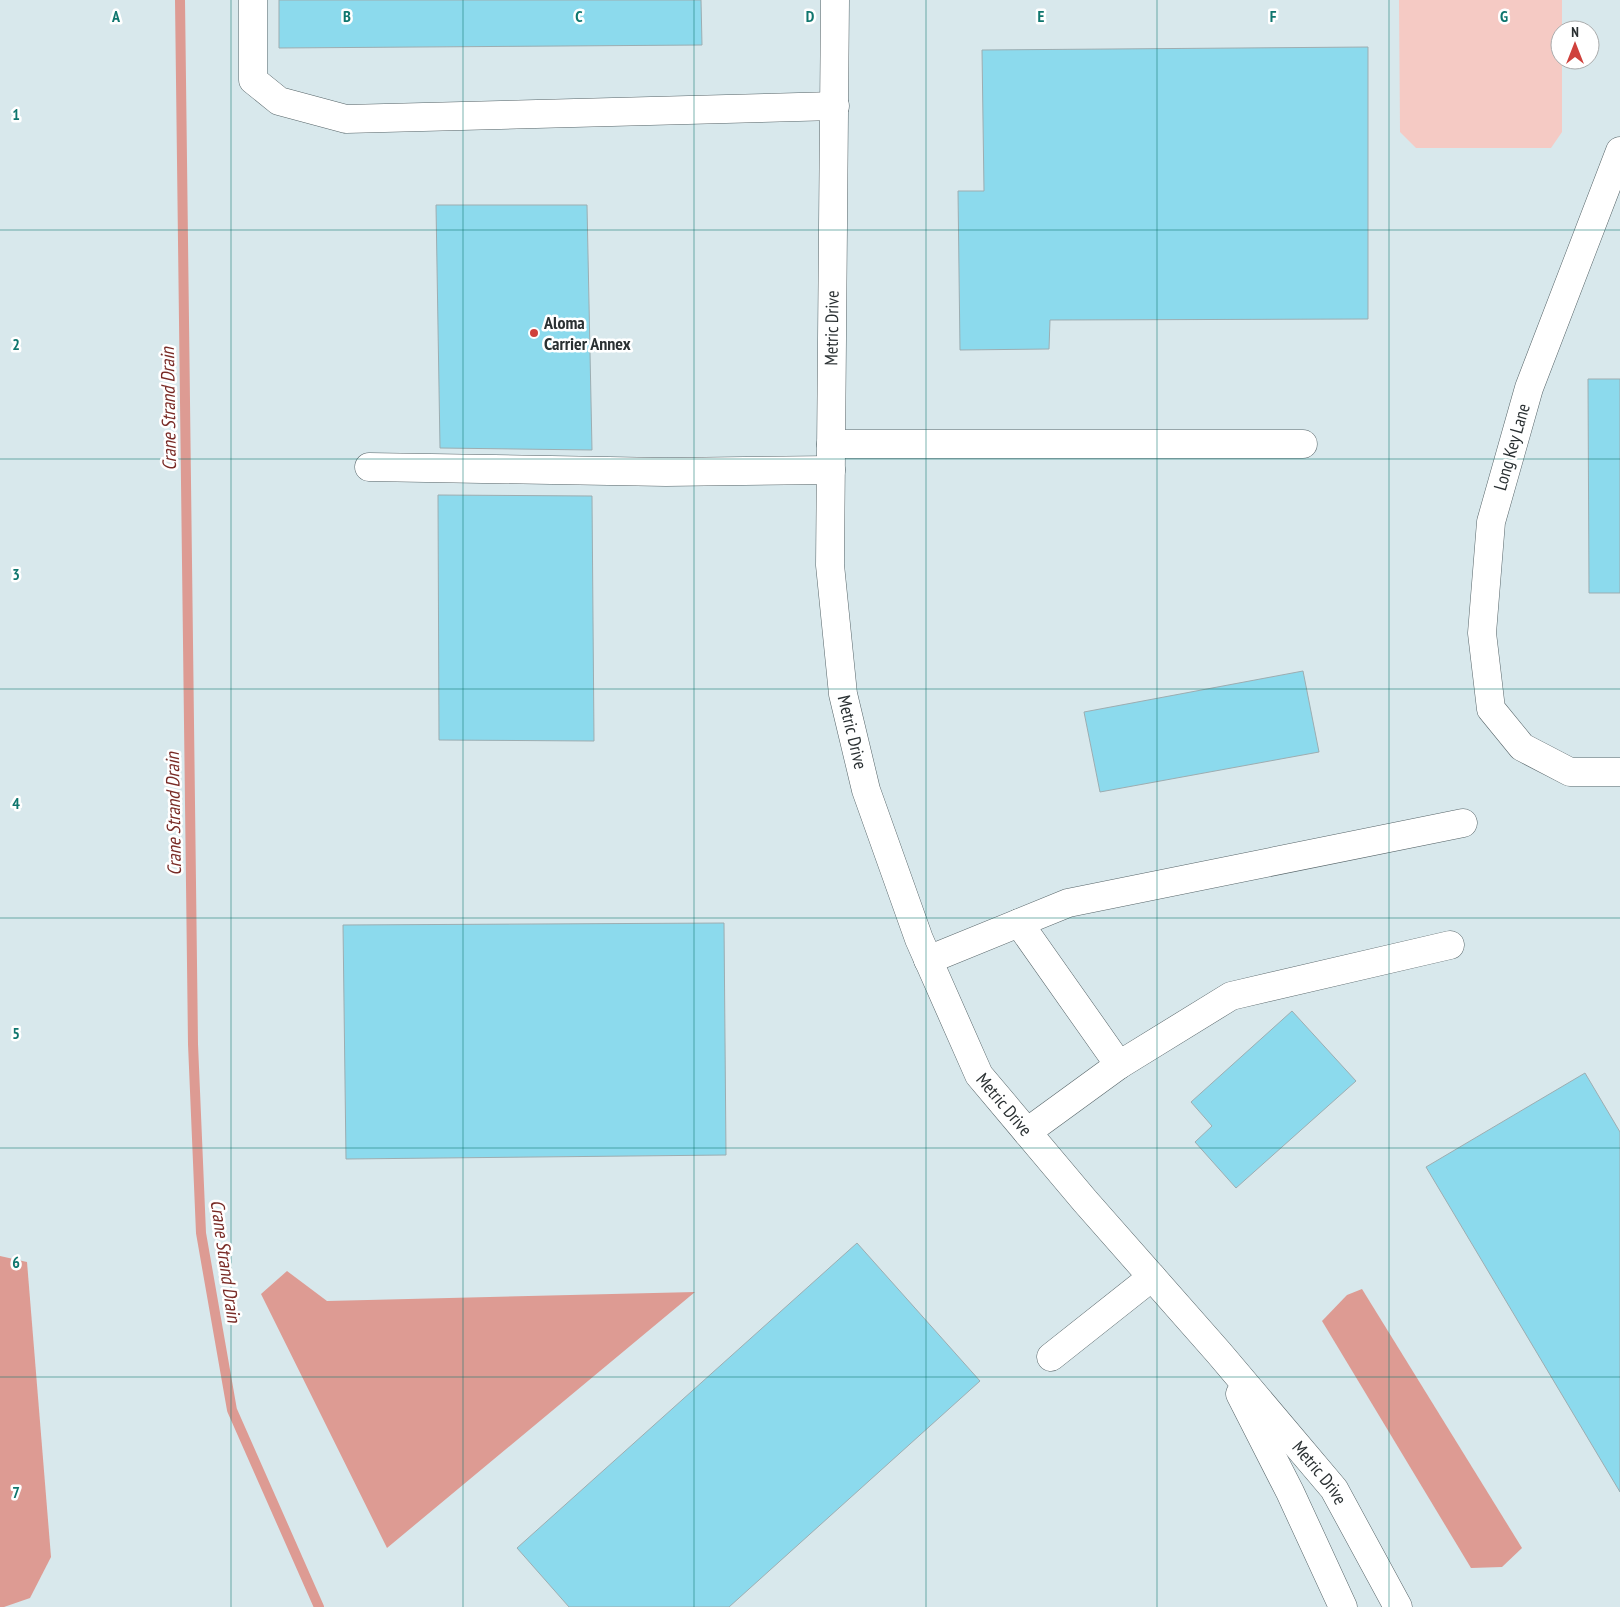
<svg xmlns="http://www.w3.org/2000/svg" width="1620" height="1607" font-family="'PT Sans Narrow',sans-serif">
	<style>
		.green { fill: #f5cac4 }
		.water { fill: #dd9b93 }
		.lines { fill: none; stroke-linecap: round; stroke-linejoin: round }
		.stream { stroke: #dd9b93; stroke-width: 10 }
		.building { fill: #8cdaed; stroke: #9dadb1 }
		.minor-casing { stroke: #566468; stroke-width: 29 }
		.minor { stroke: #fff; stroke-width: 28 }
		.grid { fill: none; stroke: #0f766e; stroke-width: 1; stroke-opacity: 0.55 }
		.poi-dot { fill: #cf413c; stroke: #fff; stroke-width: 2 }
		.labels { text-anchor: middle; stroke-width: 5; stroke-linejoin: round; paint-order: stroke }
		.poi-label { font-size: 18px; font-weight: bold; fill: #2a3032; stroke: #fff; text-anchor: start }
		.street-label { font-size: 18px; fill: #2a3032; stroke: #fff }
		.water-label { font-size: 19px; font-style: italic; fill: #792b26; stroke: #fff }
		.grid-label { font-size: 16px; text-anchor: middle; font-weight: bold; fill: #0f766e; stroke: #fff; stroke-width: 5; stroke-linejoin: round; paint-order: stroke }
	</style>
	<rect width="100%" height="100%" fill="#d8e8ec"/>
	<path class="green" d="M1399,0H1562V30H1560V60H1562V132L1551,148H1416L1400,132Z"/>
	<g class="water">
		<path d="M0,1256L27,1262L51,1557L30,1598L4,1607H0Z"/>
		<path d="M287,1271L327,1301L695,1292L387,1548L261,1294Z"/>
		<path d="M1362,1289L1522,1548L1502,1567L1471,1568L1322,1321L1347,1295Z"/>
	</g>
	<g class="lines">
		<path class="stream" d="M180,0L193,1044L201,1233L232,1410L319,1607"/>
	</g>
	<g class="building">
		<path d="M279,0H701L702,45L279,48Z"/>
		<path d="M1368,47V319L1050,320L1049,349L960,350L958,191H984L982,50Z"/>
		<path d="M436,205H587L592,450L440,448Z"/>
		<path d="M1588,379H1620V593H1589Z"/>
		<path d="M438,495L592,496L594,741L439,740Z"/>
		<path d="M1303,671L1319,752L1100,792L1084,712Z"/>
		<path d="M724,923L726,1155L346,1159L343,925Z"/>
		<path d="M1292,1011L1356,1081L1236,1188L1195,1142L1212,1126L1191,1102Z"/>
		<path d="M1585,1073L1620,1132V1492L1426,1167Z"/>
		<path d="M857,1243L980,1381L729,1607H569L517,1548Z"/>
	</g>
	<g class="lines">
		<defs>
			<g id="minor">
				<path d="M253,0V80L279,101L346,119L835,106"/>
				<path id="s1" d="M835,0L830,565L843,694L866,790L919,939L979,1075L1085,1201L1219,1353L1334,1489L1398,1607"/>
				<path d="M1620,151L1529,388L1491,522L1482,633L1491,709L1522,747L1570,772H1620"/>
				<path d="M831,444H1303"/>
				<path d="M369,467L666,472L831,470"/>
				<path d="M1019,923L1119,1065L1231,996L1450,945"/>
				<path d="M928,960L1068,903L1463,823"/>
				<path d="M1027,1132L1119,1065"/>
				<path d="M1051,1357L1152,1277"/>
				<path d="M1240,1394L1290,1492L1343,1607"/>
			</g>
		</defs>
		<use href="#minor" class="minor-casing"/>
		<use href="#minor" class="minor"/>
	</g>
	<path class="grid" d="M231,0V1607M463,0V1607M694,0V1607M926,0V1607M1157,0V1607M1389,0V1607M0,230H1620M0,459H1620M0,689H1620M0,918H1620M0,1148H1620M0,1377H1620"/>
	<circle class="poi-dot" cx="534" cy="333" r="5"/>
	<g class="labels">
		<g class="poi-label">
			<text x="544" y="329">Aloma<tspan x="544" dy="21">Carrier Annex</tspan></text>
		</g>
		<g class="street-label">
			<text transform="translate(832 328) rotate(-89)" y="6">Metric Drive</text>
			<text transform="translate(1512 447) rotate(-74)" y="6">Long Key Lane</text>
			<text dy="6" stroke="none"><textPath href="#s1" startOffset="734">Metric Drive</textPath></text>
			<text dy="6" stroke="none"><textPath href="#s1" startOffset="1139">Metric Drive</textPath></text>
			<text dy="6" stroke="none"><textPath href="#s1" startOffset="1624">Metric Drive</textPath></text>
		</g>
		<g class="water-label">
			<text transform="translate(168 409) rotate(-91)" y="7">Crane Strand Drain</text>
			<text transform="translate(173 814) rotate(-91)" y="7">Crane Strand Drain</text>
			<text transform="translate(226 1261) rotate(82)" y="7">Crane Strand Drain</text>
		</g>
	</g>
	<g class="grid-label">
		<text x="116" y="22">A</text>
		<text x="347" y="22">B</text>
		<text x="579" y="22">C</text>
		<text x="810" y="22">D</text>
		<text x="1041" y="22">E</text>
		<text x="1273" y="22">F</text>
		<text x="1504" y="22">G</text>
		<text x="16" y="120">1</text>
		<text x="16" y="350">2</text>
		<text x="16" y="580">3</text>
		<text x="16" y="809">4</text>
		<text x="16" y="1039">5</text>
		<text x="16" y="1268">6</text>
		<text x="16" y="1498">7</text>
	</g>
	<g transform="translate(1575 45)"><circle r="24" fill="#ffffff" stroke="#aaacad"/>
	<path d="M0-4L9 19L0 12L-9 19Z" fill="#cf413c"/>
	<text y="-8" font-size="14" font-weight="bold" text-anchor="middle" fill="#2a3032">N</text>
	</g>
</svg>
